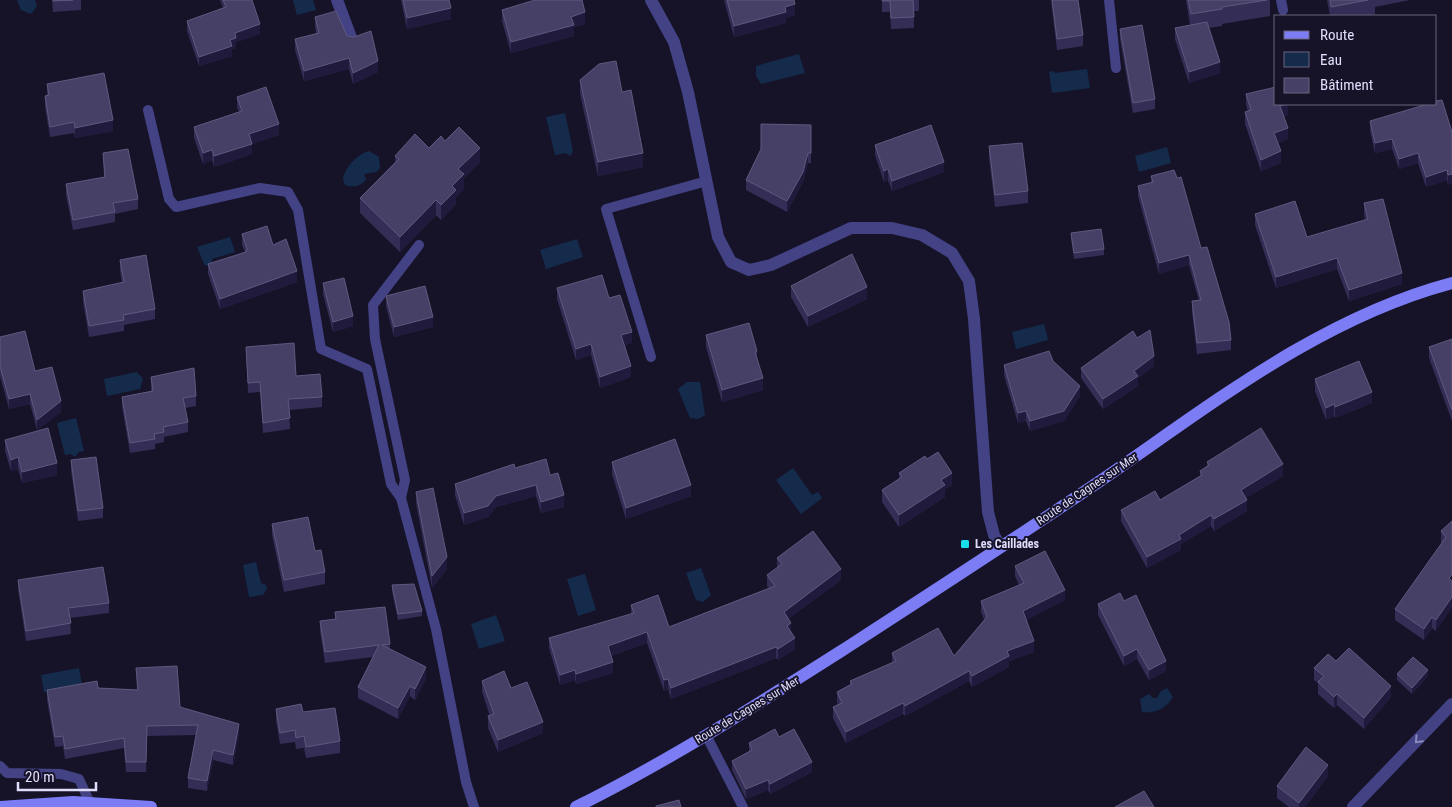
<svg xmlns="http://www.w3.org/2000/svg" width="1452" height="807" font-family="'Roboto Condensed',sans-serif">
	<style>
		.water { fill: #142b4c }
		.lines { fill: none; stroke-linecap: round; stroke-linejoin: round }
		.lane { stroke: #424284; stroke-width: 10 }
		.street { stroke: #424284; stroke-width: 12 }
		.secondary { stroke: #7c7df4; stroke-width: 12 }
		.wall { fill: #342d55 }
		.shaded-wall { fill: #201b3c }
		.building { fill: #464067; stroke: #5e597e }
		.oneway { stroke: #8988ba }
		.poi-dot { fill: #19deec; stroke: #161329; stroke-width: 2 }
		.labels { text-anchor: middle; stroke-width: 4; stroke-linejoin: round; paint-order: stroke }
		.street-label { font-size: 12px; fill: #e0ddfc; stroke: #161329 }
		.poi-label { font-size: 12px; font-weight: bold; fill: #e0ddfc; stroke: #161329; text-anchor: start }
	</style>
	<rect width="100%" height="100%" fill="#161329"/>
	<g class="water">
		<path d="M17,0H35L37,6L31,14L21,10Z"/>
		<path d="M293,0H313L316,10L297,15Z"/>
		<path d="M799,54L805,73L761,84L756,76V66Z"/>
		<path d="M1087,69L1090,88L1052,93L1049,72L1054,71L1055,73Z"/>
		<path d="M565,113L573,151L570,156L565,153L555,155L546,117Z"/>
		<path d="M1167,147L1171,163L1139,172L1135,156Z"/>
		<path d="M369,151L379,157L380,168L376,172L364,174L366,179C363,186 352,188 345,185L343,179C345,167 358,154 369,151Z"/>
		<path d="M230,237L235,252L212,259V264L205,266L197,247Z"/>
		<path d="M577,239L583,257L546,269L540,250Z"/>
		<path d="M1044,324L1048,340L1016,349L1012,332Z"/>
		<path d="M137,372L143,379L140,389L107,396L104,379Z"/>
		<path d="M687,382H700L705,415L698,419L690,418L678,389Z"/>
		<path d="M76,418L84,451L79,452L75,457L71,454L65,455L57,423Z"/>
		<path d="M793,468L812,495L818,492L822,498L801,514L776,480Z"/>
		<path d="M256,562L261,583L266,585L267,589L263,595L249,597L243,565Z"/>
		<path d="M701,568L711,595L703,602L696,600L686,573Z"/>
		<path d="M585,574L596,610L578,616L567,579Z"/>
		<path d="M496,615L505,641L479,649L471,624Z"/>
		<path d="M79,668L82,685L44,692L41,675Z"/>
		<path d="M1167,688L1173,697C1166,708 1156,714 1142,712L1140,699L1149,694L1153,698H1157L1161,691Z"/>
	</g>
	<g class="lines">
		<g class="lane">
			<path d="M1109,0L1116,68"/>
			<path d="M1281,0L1283,10"/>
			<path d="M148,110L169,199L176,207L260,188L288,192L298,210L321,349L367,369L391,484L401,498L436,629L466,782L474,807"/>
			<path d="M651,357L606,209L707,181"/>
			<path d="M401,498L405,480L375,339L373,305L419,245"/>
			<path d="M706,735L743,807"/>
			<path d="M0,766L7,773L61,774L79,779L90,803"/>
		</g>
		<g class="street">
			<path d="M337,0L352,40"/>
			<path d="M651,0L674,42L688,92L718,237L731,262L749,270L771,265L851,228H892L922,235L952,253L969,281L974,319L988,512L994,535L1000,546"/>
			<path d="M1353,807L1452,704"/>
		</g>
		<g class="secondary">
			<path d="M0,807L73,802L151,807"/>
			<path d="M576,807C669,761 758,704 846,648C931,593 1016,538 1100,481C1211,405 1320,318 1452,283"/>
		</g>
	</g>
	<g class="wall">
		<path d="M52,0H81V10L53,12Z"/>
		<path d="M220,0H252L260,34L236,42V48L232,49V56L199,66L187,31V21L223,8Z"/>
		<path d="M401,0H449L451,19L407,29Z"/>
		<path d="M724,0H794L795,15L786,18V23L734,37Z"/>
		<path d="M882,0H919V11H914V28L891,29L890,12H882Z"/>
		<path d="M1051,0H1078L1083,35V46L1057,50Z"/>
		<path d="M1186,0H1270V16L1222,24V26L1209,28L1220,73L1189,83L1175,39V28L1190,25Z"/>
		<path d="M1327,0H1410L1375,7V14L1365,16H1330Z"/>
		<path d="M502,10L585,24L574,27V36L511,53L502,21Z"/>
		<path d="M315,17L347,36L378,72L353,84L349,69L304,81L295,50V39L316,34L315,27Z"/>
		<path d="M1120,29L1155,99V109L1133,113L1120,39Z"/>
		<path d="M580,80L622,92L643,167L598,176L580,94Z"/>
		<path d="M47,84L113,131L75,138L74,133L50,137L45,107V96L47,95Z"/>
		<path d="M1246,94L1288,104V115L1284,116L1288,139L1278,143L1281,163L1261,171L1245,124V112H1248L1246,105Z"/>
		<path d="M237,97L279,135L252,144V154L214,167L212,160L203,164L194,138V127L239,112L237,107Z"/>
		<path d="M1370,121L1452,132L1448,185L1447,180L1426,187L1418,163L1399,169L1392,149L1375,153L1370,131Z"/>
		<path d="M811,125V163H808L803,182L787,212L746,190V180Z"/>
		<path d="M445,141L480,162L464,178V189L456,197V204L441,220L436,215L400,252L360,213V198L395,162V156L429,148Z"/>
		<path d="M875,145L944,172L892,191L888,180L884,182L875,155Z"/>
		<path d="M989,146L1028,191V203L995,207L989,158Z"/>
		<path d="M103,153L138,199V209L115,214V222L73,230L66,195V184L104,177Z"/>
		<path d="M1151,176L1201,248L1231,340V350L1197,354L1192,312V301H1199L1189,265L1159,274L1138,196V186L1151,183Z"/>
		<path d="M1364,203L1402,284L1349,301L1337,269L1276,288L1255,225V214L1307,237L1365,220L1364,214Z"/>
		<path d="M1071,233L1104,249V255L1074,259L1071,239Z"/>
		<path d="M242,234L273,245L297,282L220,309L208,274V264L245,252L242,245Z"/>
		<path d="M120,260L155,309V319L124,325V331L89,337L83,302V291L122,283L120,271Z"/>
		<path d="M323,283L353,326L333,332L323,294Z"/>
		<path d="M791,286L867,299L808,327L791,297Z"/>
		<path d="M557,288L609,298L632,343L625,345L631,377L600,388L591,355L576,360L557,299Z"/>
		<path d="M386,296L433,327L394,337L386,306Z"/>
		<path d="M706,335L757,351V360L763,390L722,402L706,347Z"/>
		<path d="M0,337L35,371L61,412L37,430L30,404L9,409L0,376Z"/>
		<path d="M1452,339V421L1429,358V347Z"/>
		<path d="M246,347L296,376L322,397V407L289,410L290,429L263,433L260,392L248,393Z"/>
		<path d="M1053,361L1080,396L1064,421L1030,431L1026,421L1018,423L1004,375V365Z"/>
		<path d="M1154,366L1138,378V386L1103,409L1081,378V368Z"/>
		<path d="M151,377L196,396V406L185,408L188,422V432L164,437V442L155,444V449L130,453L122,407V397L151,391Z"/>
		<path d="M1315,379L1372,403L1335,418L1334,416L1326,420L1315,391Z"/>
		<path d="M5,440L57,475L22,483L18,469L11,471L5,451Z"/>
		<path d="M927,459L952,485L945,489V497L899,527L882,502V490L899,479V473Z"/>
		<path d="M71,460L103,508V518L78,521L71,470Z"/>
		<path d="M612,462L691,496L626,519L612,474Z"/>
		<path d="M1207,462L1283,476L1246,498L1247,511L1214,531L1211,526L1181,544V550L1147,568L1121,521V510L1160,500L1200,477V471L1207,467Z"/>
		<path d="M515,468L550,475L564,507L541,513L536,496L496,507L488,517L464,525L455,495V484Z"/>
		<path d="M416,492L447,569L432,588L416,503Z"/>
		<path d="M1452,521L1436,631L1432,628L1424,640L1395,620V609L1442,543L1441,542V531Z"/>
		<path d="M272,524L315,551L325,572V584L284,592L272,535Z"/>
		<path d="M777,558L841,580L788,619L795,649L778,660L776,658L671,699L668,689L664,691L647,643L611,656L613,673L576,684L575,680L560,685L549,648V638L631,614V605L669,627L769,588L767,586V575L777,568Z"/>
		<path d="M1015,566L1065,600L1026,620L1034,652L1009,661V667L972,687L969,681L905,716L903,714L846,743L833,718V707L838,705L837,702V692L850,684V681L892,663V653L954,656L984,620L981,611V601L1019,585L1015,576Z"/>
		<path d="M18,580L109,603V613L70,618L71,634L26,641L18,590Z"/>
		<path d="M392,585L422,611V616L398,620L392,591Z"/>
		<path d="M1124,601L1166,671L1149,680L1137,659L1124,666L1098,615V604Z"/>
		<path d="M335,612L390,644V649L426,678L415,700L410,696L398,719L358,698V687L373,657L325,663L320,631V621L335,619Z"/>
		<path d="M1336,661L1391,697L1364,729L1337,705L1334,708L1318,694V683L1314,680V668Z"/>
		<path d="M136,668L180,707L239,734L233,765L213,760L207,791L188,788V778L196,735L147,736L146,772H126L124,748L65,759L63,746L55,747L47,700V690L98,688L137,690Z"/>
		<path d="M1397,674L1428,676L1412,694L1397,680Z"/>
		<path d="M482,681L511,688L543,733L498,752L488,728V716H490L482,692Z"/>
		<path d="M276,709L303,712L340,741V753L306,758L304,748L296,749L295,742L280,744L276,721Z"/>
		<path d="M779,737L812,772L770,794L768,790L746,799L732,770V761L749,752V743Z"/>
		<path d="M1328,776L1305,807H1289L1277,798V786Z"/>
	</g>
	<g class="shaded-wall">
		<path d="M795,4V15L786,18V23L734,37V26L785,7Z"/>
		<path d="M451,8V19L407,29V18Z"/>
		<path d="M585,12V24L574,27V36L511,53V42L571,17Z"/>
		<path d="M260,24V34L236,42V48L232,49V56L199,66V57L230,40L235,33Z"/>
		<path d="M349,58V69L304,81V71Z"/>
		<path d="M378,61V72L353,84V73Z"/>
		<path d="M1220,62V73L1189,83V72Z"/>
		<path d="M1287,104H1288V115L1280,117V106Z"/>
		<path d="M113,120V131L75,138V128Z"/>
		<path d="M279,124V135L249,145V134Z"/>
		<path d="M1288,128V139L1274,144V133Z"/>
		<path d="M1392,139V149L1375,153V143Z"/>
		<path d="M252,144V154L214,167V156Z"/>
		<path d="M480,148V162L464,178V189L456,197V204L441,220V205L452,186L458,169Z"/>
		<path d="M212,150V160L203,164V153Z"/>
		<path d="M1281,151V163L1261,171V160Z"/>
		<path d="M643,153V167L598,176V162Z"/>
		<path d="M808,153V163L803,182L787,212V201Z"/>
		<path d="M1418,153V163L1399,169V159Z"/>
		<path d="M944,162V172L892,191V181Z"/>
		<path d="M888,169V180L884,182V171Z"/>
		<path d="M1447,170V180L1426,187V177Z"/>
		<path d="M1452,174V184L1448,185V175Z"/>
		<path d="M436,200V215L400,252V237Z"/>
		<path d="M1189,255V265L1159,274V263Z"/>
		<path d="M1337,258V269L1276,288V277Z"/>
		<path d="M297,271V282L220,309V299Z"/>
		<path d="M1402,273V284L1349,301V290Z"/>
		<path d="M867,287V299L808,327V316Z"/>
		<path d="M353,316V326L333,332V322Z"/>
		<path d="M433,317V327L394,337V327Z"/>
		<path d="M632,332V343L621,346V335Z"/>
		<path d="M591,344V355L576,360V349Z"/>
		<path d="M1154,356V366L1138,378V386L1103,409V399L1134,371Z"/>
		<path d="M631,366V377L600,388V377Z"/>
		<path d="M763,378V390L722,402V390Z"/>
		<path d="M1080,386V396L1064,421L1030,431V421Z"/>
		<path d="M1372,392V403L1335,418V407Z"/>
		<path d="M30,394V404L9,409V399Z"/>
		<path d="M61,401V412L37,430V420Z"/>
		<path d="M1334,404V416L1326,420V408Z"/>
		<path d="M1026,411V421L1018,423V413Z"/>
		<path d="M18,457V469L11,471V460Z"/>
		<path d="M57,463V475L22,483V472Z"/>
		<path d="M1283,464V476L1241,501V490Z"/>
		<path d="M952,473V485L945,489V497L899,527V515L941,480Z"/>
		<path d="M536,485V496L496,507L488,517L464,525V513L496,496Z"/>
		<path d="M691,485V496L626,519V508Z"/>
		<path d="M564,495V507L541,513V502Z"/>
		<path d="M1247,500V511L1214,531V519Z"/>
		<path d="M1211,515V526L1181,544V550L1147,568V557L1179,535Z"/>
		<path d="M447,557V569L432,588V576Z"/>
		<path d="M841,569V580L784,622V612Z"/>
		<path d="M1065,590V600L1023,622V611Z"/>
		<path d="M1452,597V608L1436,631V620Z"/>
		<path d="M1432,617V628L1424,640V629Z"/>
		<path d="M791,623V634L787,626Z"/>
		<path d="M647,632V643L608,657V646Z"/>
		<path d="M795,638V649L778,660V649Z"/>
		<path d="M1034,641V652L1009,661V667L972,687V676L1007,651Z"/>
		<path d="M776,647V658L671,699V688Z"/>
		<path d="M1137,649V659L1124,666V656Z"/>
		<path d="M1166,661V671L1149,680V670Z"/>
		<path d="M613,662V673L576,684V674Z"/>
		<path d="M426,667V678L415,700V689Z"/>
		<path d="M575,670V680L560,685V675Z"/>
		<path d="M1428,670V676L1412,694V688Z"/>
		<path d="M969,671V681L905,716V706Z"/>
		<path d="M668,679V689L664,691V680Z"/>
		<path d="M410,686V696L398,719V708Z"/>
		<path d="M1391,686V697L1364,729V718Z"/>
		<path d="M1337,694V705L1334,708V697Z"/>
		<path d="M903,703V714L846,743V732Z"/>
		<path d="M543,722V733L498,752V740Z"/>
		<path d="M239,724V734L233,765V755Z"/>
		<path d="M213,750V760L207,791V781Z"/>
		<path d="M812,762V772L770,794V784Z"/>
		<path d="M1328,765V776L1305,807H1299V803Z"/>
		<path d="M768,780V790L746,799V789Z"/>
	</g>
	<g class="building">
		<path d="M53,0H73L53,1Z"/>
		<path d="M223,0H252L260,24L235,33L236,38L230,40L232,46L199,57L187,21L226,7Z"/>
		<path d="M403,0H449L451,8L407,18Z"/>
		<path d="M535,0H582L585,12L571,17L574,25L511,42L502,10Z"/>
		<path d="M727,0H794L795,4L785,7L786,12L734,26Z"/>
		<path d="M882,0H913L914,17L891,18L890,1H882Z"/>
		<path d="M1052,0H1078L1083,35L1057,39Z"/>
		<path d="M1188,0H1267L1222,7V9L1191,14Z"/>
		<path d="M1330,0H1368L1331,7Z"/>
		<path d="M336,11L347,36L354,37L371,31L378,61L353,73L349,58L304,71L295,39L319,33L315,17Z"/>
		<path d="M1207,22L1220,62L1189,72L1175,28Z"/>
		<path d="M1142,25L1155,99L1133,103L1120,29Z"/>
		<path d="M616,61L622,92L631,90L643,153L598,162L580,80L599,64Z"/>
		<path d="M104,73L113,120L75,128L74,122L50,127L45,96L49,95L47,84Z"/>
		<path d="M266,87L279,124L249,134L252,144L214,156L212,150L203,153L194,127L242,111L237,97Z"/>
		<path d="M1276,87V104H1287L1280,106L1288,128L1274,133L1281,151L1261,160L1245,112L1251,110L1246,94Z"/>
		<path d="M1442,100L1452,132V174L1448,175L1447,170L1426,177L1418,153L1399,159L1392,139L1375,143L1370,121L1428,104H1436V101Z"/>
		<path d="M761,124L811,125V153H808L803,172L787,201L746,180L761,149Z"/>
		<path d="M931,125L944,162L892,181L888,169L884,171L875,145Z"/>
		<path d="M459,127L480,148L458,169L464,174L452,186L456,190L441,205L436,200L400,237L360,198L399,159L395,156L415,134L429,148L441,136L445,141Z"/>
		<path d="M1022,143L1028,191L995,195L989,146Z"/>
		<path d="M128,149L138,199L113,203L115,212L73,220L66,184L105,177L103,153Z"/>
		<path d="M1174,170L1177,178L1181,177L1201,248L1207,247L1229,322L1231,340L1197,343L1192,301L1201,300L1189,255L1159,263L1138,186L1153,182L1151,176Z"/>
		<path d="M1383,199L1402,273L1349,290L1337,258L1276,277L1255,214L1295,201L1307,237L1368,219L1364,203Z"/>
		<path d="M267,226L273,245L286,239L297,271L220,299L208,264L246,252L247,249L242,234Z"/>
		<path d="M1101,229L1104,249L1074,253L1071,233Z"/>
		<path d="M852,254L867,287L808,316L791,286Z"/>
		<path d="M146,255L155,309L123,315L124,320L89,326L83,291L124,282L120,260Z"/>
		<path d="M602,275L609,298L620,295L632,332L621,335L631,366L600,377L591,344L576,349L557,288Z"/>
		<path d="M344,278L353,316L333,322L323,283Z"/>
		<path d="M425,286L433,317L394,327L386,296Z"/>
		<path d="M749,323L757,351L755,352L763,378L722,390L706,335Z"/>
		<path d="M1150,330L1154,356L1134,371L1138,376L1103,399L1081,368L1133,331L1137,338Z"/>
		<path d="M25,331L35,371L52,367L61,401L37,420L30,394L9,399L0,366V337Z"/>
		<path d="M1452,339V410L1429,347Z"/>
		<path d="M294,343L296,376L320,374L322,397L288,399L290,418L263,423L260,382L248,383L246,347Z"/>
		<path d="M1049,351L1053,361L1080,386L1064,411L1030,421L1026,411L1018,413L1004,365Z"/>
		<path d="M1359,361L1372,392L1335,407L1334,404L1326,408L1315,379Z"/>
		<path d="M194,368L196,396L183,398L188,422L163,427L164,432L154,434L155,439L130,443L122,397L153,391L151,377Z"/>
		<path d="M48,428L57,463L22,472L18,457L11,460L5,440Z"/>
		<path d="M1261,428L1283,464L1241,490L1247,500L1214,519L1211,515L1179,535L1181,539L1147,557L1121,510L1155,491L1160,500L1202,475L1200,471L1209,465L1207,462Z"/>
		<path d="M675,439L691,485L626,508L612,462Z"/>
		<path d="M938,452L952,473L941,480L945,485L899,515L882,490L902,477L899,473L925,456L927,459Z"/>
		<path d="M96,457L103,508L78,511L71,460Z"/>
		<path d="M546,459L550,475L558,473L564,495L541,502L536,485L496,496L488,506L464,513L455,484L514,464L515,468Z"/>
		<path d="M433,488L447,557L432,576L416,492Z"/>
		<path d="M308,517L315,551L321,550L325,572L284,580L272,524Z"/>
		<path d="M1452,521V575L1449,578L1452,581V597L1436,620L1432,617L1424,629L1395,609L1446,537L1441,531Z"/>
		<path d="M813,531L841,569L784,612L791,623L787,626L795,638L778,649L776,647L671,688L668,679L664,680L647,632L608,646L613,662L576,674L575,670L560,675L549,638L634,613L631,605L658,595L669,627L775,586L767,575L782,564L777,558Z"/>
		<path d="M1045,551L1065,590L1023,611L1034,641L1007,651L1009,656L972,676L969,671L905,706L903,703L846,732L833,707L842,703L837,692L852,684L850,681L896,661L892,653L938,628L954,656L987,617L981,601L1024,583L1015,566Z"/>
		<path d="M103,567L109,603L68,608L71,623L26,631L18,580Z"/>
		<path d="M414,584L422,611L398,614L392,585Z"/>
		<path d="M1120,593L1124,601L1136,595L1166,661L1149,670L1137,649L1124,656L1098,604Z"/>
		<path d="M385,607L390,644L382,645L426,667L415,689L410,686L398,708L358,687L379,645L325,652L320,621L336,619L335,612Z"/>
		<path d="M1349,648L1391,686L1364,718L1337,694L1334,697L1318,682L1324,676L1314,668L1328,654L1336,661Z"/>
		<path d="M1413,657L1428,670L1412,688L1397,674Z"/>
		<path d="M177,666L180,707L239,724L233,755L213,750L207,781L188,778L198,725L147,726L146,762H126L124,738L65,749L63,736L55,737L47,690L97,681L98,688L138,690L136,668Z"/>
		<path d="M504,671L511,688L527,682L543,722L498,740L488,716L494,714L482,681Z"/>
		<path d="M301,704L303,712L335,708L340,741L306,747L304,736L296,738L295,730L280,733L276,709Z"/>
		<path d="M775,729L779,737L794,729L812,762L770,784L768,780L746,789L732,761L752,750L749,743Z"/>
		<path d="M1306,747L1328,765L1299,803L1277,786Z"/>
		<path d="M1144,791L1154,807H1115Z"/>
		<path d="M679,800L681,807H656V806Z"/>
	</g>
	<defs><path id="oneway-chevron" d="M-2-3.5L2.5 0L-2 3.5" fill="none" stroke-width="1.6" stroke-linecap="round" stroke-linejoin="round" transform="scale(1.25)"/></defs>
	<use class="oneway" href="#oneway-chevron" transform="translate(1418 740) rotate(134)"/>
	<rect class="poi-dot" x="960" y="539" width="10" height="10" rx="2.5"/>
	<g class="labels">
		<g class="street-label">
			<text transform="translate(1087 489) rotate(-34)" y="4">Route de Cagnes sur Mer</text>
			<text transform="translate(747 710) rotate(-31)" y="4">Route de Cagnes sur Mer</text>
		</g>
		<g class="poi-label">
			<text x="975" y="548">Les Caillades</text>
		</g>
	</g>
	<rect x="1274" y="15" width="162" height="90" fill="#161329" stroke="#67647d"/>
	<rect x="1284" y="31" width="25" height="8" fill="#7c7df4" stroke="#67647d"/>
	<text x="1320" y="40" font-size="15" fill="#e0ddfc">Route</text>
	<rect x="1284" y="52" width="25" height="15" fill="#142b4c" stroke="#67647d"/>
	<text x="1320" y="65" font-size="15" fill="#e0ddfc">Eau</text>
	<rect x="1284" y="78" width="25" height="15" fill="#464067" stroke="#67647d"/>
	<text x="1320" y="90" font-size="15" fill="#e0ddfc">Bâtiment</text>
	<path d="M18 782v8h78v-8" fill="none" stroke="#e0ddfc" stroke-width="2.5"/>
	<text x="25" y="782" font-size="15" fill="#e0ddfc" stroke="#161329" stroke-width="4" paint-order="stroke">20 m</text>
</svg>
